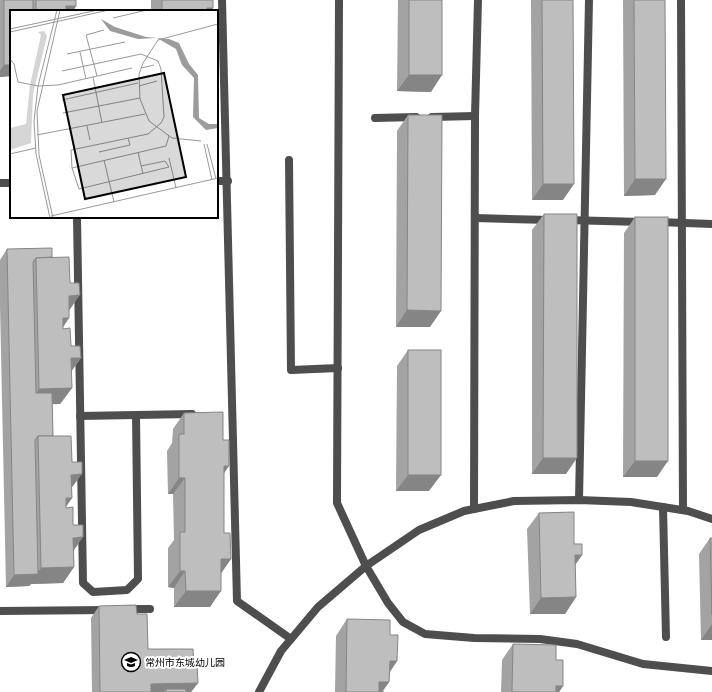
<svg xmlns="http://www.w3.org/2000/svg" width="712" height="692" font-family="Rubik,'Noto Sans SC',sans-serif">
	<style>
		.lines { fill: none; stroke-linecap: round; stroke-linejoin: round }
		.service { stroke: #4e4e4e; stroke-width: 8 }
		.wall { fill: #a3a3a3 }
		.shaded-wall { fill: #858585 }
		.building { fill: #bebebe; stroke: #858585 }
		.labels { text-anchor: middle; stroke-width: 4; stroke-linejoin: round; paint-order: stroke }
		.poi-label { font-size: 10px; fill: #000; stroke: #fff; text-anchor: start }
		.inset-road { fill: none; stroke: #999; stroke-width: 1 }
		.view { fill: #000; fill-opacity: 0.15; stroke: #000; stroke-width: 2 }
		.inset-edge { fill: none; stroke: #000; stroke-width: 2 }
	</style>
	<rect width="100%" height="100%" fill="#fff"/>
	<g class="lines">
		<g class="service">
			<path d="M222,0L237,601L291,639"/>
			<path d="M339,0L337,503L366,566L388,603L403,622L425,634L474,638L540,639L577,644L643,664L712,671"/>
			<path d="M681,0L683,510"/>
			<path d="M432,117L475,116"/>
			<path d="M375,118L416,117"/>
			<path d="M289,160L291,370L338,368"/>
			<path d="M217,181H228"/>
			<path d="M0,183H11"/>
			<path d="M77,217L83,583L93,592L127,590L138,579L136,415"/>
			<path d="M475,218L550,220"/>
			<path d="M566,220L642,222"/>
			<path d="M658,222L712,224"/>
			<path d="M80,416L192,414"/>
			<path d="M579,500L589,0"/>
			<path d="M663,507L666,637"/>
			<path d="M474,509L475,116L478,0"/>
			<path d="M127,609H150"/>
			<path d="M0,611L107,610"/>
			<path d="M259,692L281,651L318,607L366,566L419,530L464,511L514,501L579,500L631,502L688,511L712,519"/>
		</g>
	</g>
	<g class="wall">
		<path d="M0,0H76V6L73,11H11V76L0,77Z"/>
		<path d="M151,0H213V8L211,11H151Z"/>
		<path d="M398,0H442L431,92L397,91Z"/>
		<path d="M531,0H573L563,200H532Z"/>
		<path d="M623,0H665L655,195L624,196Z"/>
		<path d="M408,115L430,327H396L397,131Z"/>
		<path d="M544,214L566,474H532V230Z"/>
		<path d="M635,217L657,477H623L624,233Z"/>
		<path d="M7,249L52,257L69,310L63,327V329L71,346L81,358L71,372L72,388L60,404H52L53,436L72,489V498L66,506L74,551V567L63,583L31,584L29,586L6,587L0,305V260Z"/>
		<path d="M408,350L429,491H396L397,366Z"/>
		<path d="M184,413L223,440L224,533L231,559L221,572L210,607H174V588L168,587V548L174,540L173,494H168L167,451L172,443L173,429Z"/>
		<path d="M539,513L574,544L582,555L575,565L576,597L565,614H530L527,529Z"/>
		<path d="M710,538H712V640H701L699,554Z"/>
		<path d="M99,606L137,614L148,649L194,666L198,683L191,692H92L91,618Z"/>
		<path d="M347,619L390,635L397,661L390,672L389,682L382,692H384H335L336,636Z"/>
		<path d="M513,644L556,660L563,686L559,692H501L502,660Z"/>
	</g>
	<g class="shaded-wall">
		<path d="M66,6H76L73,11H63Z"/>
		<path d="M207,8H213L211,11H205Z"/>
		<path d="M4,65H11V76L0,77V71Z"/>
		<path d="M409,75H442L431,92L397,91Z"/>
		<path d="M635,179H666L655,195L624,196Z"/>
		<path d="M543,184H574L563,200H532Z"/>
		<path d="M80,295L68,312L69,296Z"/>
		<path d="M407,310L441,311L430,327H396Z"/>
		<path d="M63,318H69L58,335Z"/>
		<path d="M71,358H81L69,374Z"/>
		<path d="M72,388L60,404L28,405L39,389Z"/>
		<path d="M543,458H577L566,474H532Z"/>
		<path d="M635,461H668L657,477H623Z"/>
		<path d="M224,466H229L218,482Z"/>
		<path d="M82,474L70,490L71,475Z"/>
		<path d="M408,475H441L429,491H396Z"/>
		<path d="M179,478H185L173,494H168Z"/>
		<path d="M66,498H72L61,514Z"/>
		<path d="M83,537L72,553L73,538Z"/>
		<path d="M575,555H582L571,571Z"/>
		<path d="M221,559H231L220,575Z"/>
		<path d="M74,567L63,583L31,584L29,586L6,587L14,575L36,574L41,568Z"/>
		<path d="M180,571H185L174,588L168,587Z"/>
		<path d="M186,591H221L210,607H174Z"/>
		<path d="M576,597L565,614H530L541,598Z"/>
		<path d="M712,624V640H701Z"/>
		<path d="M390,661H397L386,677Z"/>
		<path d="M379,682H389L382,692H372Z"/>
		<path d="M198,683L191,692H166V689L164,692H146L151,684Z"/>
		<path d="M556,686H563L559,692H551Z"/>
	</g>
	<g class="building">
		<path d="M4,0H33V11H11V65H4Z"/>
		<path d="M36,0H76V6H66V11H36Z"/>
		<path d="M162,0H213V8H207V11H162Z"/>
		<rect x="409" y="0" width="33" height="75"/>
		<path d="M542,0H573L574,184H543Z"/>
		<path d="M634,0H665L666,179H635Z"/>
		<path d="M408,115H442L441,311L407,310Z"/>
		<path d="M544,214H577V458H543Z"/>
		<rect x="635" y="217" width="33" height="244"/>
		<path d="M52,248V257L36,258L33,262L36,393H52L53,436H38L35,440L38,574L14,575L7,249Z"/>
		<path d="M69,257L70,283H79L80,295L69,296V318H63V329L70,328L71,346H80L81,358H71L72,388L39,389L36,258Z"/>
		<rect x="408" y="350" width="33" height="125"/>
		<path d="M223,412V440H229V466H224V533H230L231,559H221V591H186L185,571H180V532H185V478H179V434H184V413Z"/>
		<path d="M38,436H71L72,462H82V474L71,475L72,498H66V508L73,507V525H83V537L73,538L74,567L41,568Z"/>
		<path d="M574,512V544H582V555H575L576,597L541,598L539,513Z"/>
		<path d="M710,538H712V615Z"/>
		<path d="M136,605L137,614H147L148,649H193L194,666L197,665L198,683L151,684V692H100L99,606Z"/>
		<path d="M347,619L390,620V635H398L397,661H390L389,682H379V692H384H346Z"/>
		<path d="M513,644L556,645V660H563V686H556V692H512Z"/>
		<rect x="166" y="689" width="20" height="3"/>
	</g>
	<defs>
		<symbol id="school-ring" viewBox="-11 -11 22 22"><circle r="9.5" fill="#fff" stroke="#000" stroke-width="1.5"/><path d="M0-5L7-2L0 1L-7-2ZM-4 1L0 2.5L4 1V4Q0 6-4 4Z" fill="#000"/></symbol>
	</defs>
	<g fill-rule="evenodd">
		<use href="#school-ring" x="120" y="651" width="22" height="22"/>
	</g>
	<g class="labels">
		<g class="poi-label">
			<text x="145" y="666">常州市东城幼儿园</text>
		</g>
	</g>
	<g transform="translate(10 10)">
		<rect width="208" height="208" fill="#fff"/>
		<path d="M34,21L37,26L23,84L21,133L0,140V118L16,114L20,75L31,25L28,22Z" fill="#d5d5d5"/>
		<path d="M91,9L105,17L136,27L159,29L169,33L179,54L188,65L189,108L199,114H208V118L196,120L183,107L184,68L172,55L166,39L147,28L128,29L100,21Z" fill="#9c9c9c"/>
		<path class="inset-road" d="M103,8L137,0M0,19L88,0M0,22L99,0M70,42L76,69M57,44L115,32M0,49L4,54L8,72L28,76L48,75L122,58M131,58L144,55M52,61L131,44L148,51L151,59L154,107L151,113L138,124L61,140L62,158L156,136L159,126M87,66L76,25L94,20M83,67L92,113M129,76L147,71M52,90L128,73M53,103L130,88M77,116L80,130M27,125L135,104M191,131L162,128L139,111L130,89L129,64L133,53L148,30L208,14M194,134L202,170M197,134L206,169M89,142L120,135L118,128M128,142L133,164M0,144L26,138M159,148L166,178M94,150L104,192M62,158L69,179L159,157L155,151L131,156M41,206L208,168M40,208L26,144L24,111L28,76L47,0M43,208L29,145L27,101L50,0"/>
		<path class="view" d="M154,63L176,167L75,189L53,85Z"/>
		<rect width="208" height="208" class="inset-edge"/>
	</g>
</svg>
